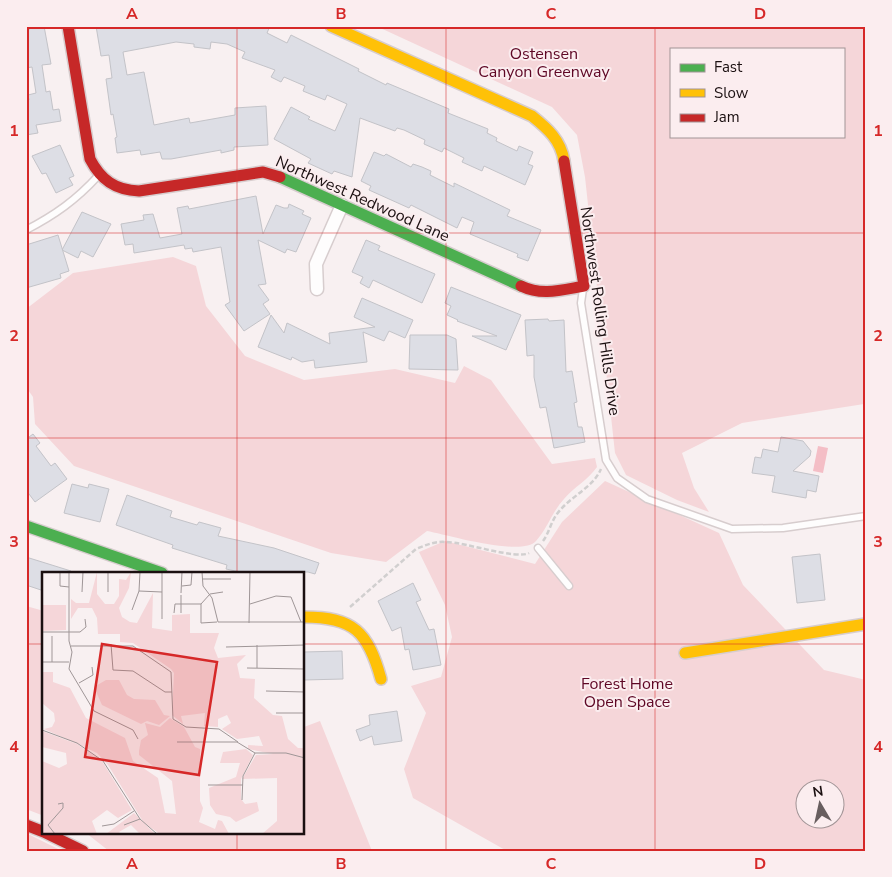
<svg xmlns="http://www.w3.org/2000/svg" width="892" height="877" font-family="'Nunito Sans',sans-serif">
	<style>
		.green { fill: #f5d6d9; fill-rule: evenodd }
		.water { fill: #f4bec6 }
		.building { fill: #dddee5; stroke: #c3c3c8 }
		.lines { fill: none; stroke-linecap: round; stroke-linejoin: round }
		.lane-casing { stroke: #d7cdce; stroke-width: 9 }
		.street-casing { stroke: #d7cdce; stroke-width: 15 }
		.fast-casing { stroke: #d7cdce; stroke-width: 14 }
		.slow-casing { stroke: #d7cdce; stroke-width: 14 }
		.jam-casing { stroke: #d7cdce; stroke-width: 14 }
		.path { stroke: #d1cfcf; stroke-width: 2.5; stroke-dasharray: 5 2.5; stroke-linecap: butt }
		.lane { stroke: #fefdfd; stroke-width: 6 }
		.street { stroke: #fefdfd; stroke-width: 12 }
		.fast { stroke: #4caf50; stroke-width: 11 }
		.slow { stroke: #ffc107; stroke-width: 11 }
		.jam { stroke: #c62828; stroke-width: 11 }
		.grid { fill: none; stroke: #d62828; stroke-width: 1; stroke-opacity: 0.55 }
		.labels { text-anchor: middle; stroke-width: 4; stroke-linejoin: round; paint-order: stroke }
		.park-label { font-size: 16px; fill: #5e0624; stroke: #fbedef }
		.street-label { font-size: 16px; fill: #1a0f10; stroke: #fbedef }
		.inset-road { fill: none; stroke: #9f9697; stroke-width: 1 }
		.view { fill: #d62828; fill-opacity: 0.15; stroke: #d62828; stroke-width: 2.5 }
		.inset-edge { fill: none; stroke: #1a0f10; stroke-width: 2.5 }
		.neatline { fill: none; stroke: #d62828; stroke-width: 2 }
		.grid-label { font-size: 16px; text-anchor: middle; font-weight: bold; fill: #d62828 }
	</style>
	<rect width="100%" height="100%" fill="#f8f0f1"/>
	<g class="green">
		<path d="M376,26H866V433L864,404L742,423L682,453L694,488L709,512L677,500L626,475L615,453L585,177L577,135L552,107ZM671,49H843V136H671Z"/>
		<path d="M173,257L196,266L206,306L245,356L304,380L395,369L455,383L464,366L491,380L552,464L595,458L597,467C588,480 574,487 564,499C552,512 547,529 536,541C522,557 448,535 427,531L386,562L331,553L74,466L35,424L33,397L26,387V309L73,273Z"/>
		<path d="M605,481L719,533L743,585L824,670L866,680V851H507L413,798L404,769L426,713L411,686L441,677L452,637L445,605L419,552L445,541L535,564L562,522ZM804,790H834V820H804Z"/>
		<path d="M26,606L44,611V816L26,809Z"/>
		<path d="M320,721L372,851H109L86,833H304V727Z"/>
		<path d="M26,833L62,851H26Z"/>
	</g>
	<path class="water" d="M818,446L828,448L823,473L813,471Z"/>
	<g class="building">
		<path d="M30,26H44L51,64L42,65L46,92L50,91L53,110L59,109L61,121L36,125L38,133L26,135V101L29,100L28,95L36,93L32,67L26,68V30L30,29Z"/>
		<path d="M96,26H270L267,33L287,43L291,35L359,69L358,71L386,85L387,83L449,109L448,113L488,129L487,133L497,138L496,141L517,151L519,146L533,152L528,164L533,166L525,185L484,166L482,171L462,162L464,158L444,148L442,152L424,144L425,140L404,130L397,128L395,131L360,118L352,177L334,171L332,174L308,163L311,159L274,139L291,107L310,117L308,119L335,131L347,104L327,95L325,100L303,91L305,86L284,77L281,82L271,77L275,70L242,58L245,52L227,44L211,42L210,49L194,47V44L176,42L123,52L127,75L144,72L154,125L189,118L190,123L235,115V108L266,106L268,145L234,147V150L221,153V150L171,159H162L160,152L141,155L140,150L117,153L115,138L117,137L113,114L111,115L106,79L112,78L109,55L101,56Z"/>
		<path d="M60,145L74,176L69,178L73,185L56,193L46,173L42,174L32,156Z"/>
		<path d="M374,152L384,156L386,154L411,167L413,164L422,167L431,171L430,175L454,187V183L510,210L507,216L541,230L528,261L517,257L518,254L470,234L474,222L462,217L457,228L411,205L409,208L369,190L371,186L361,181Z"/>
		<path d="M256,196L263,234L276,205L284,208H288L289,204L304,211L302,214L311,218L296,252L287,249L285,253L258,240L266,284L258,285L269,300L263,304L270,314L244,331L225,305L230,302L221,247L193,252L192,248L185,249L184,245L134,253L133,244L125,245L121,224L144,220L143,215L153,214L160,238L182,234L177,208L188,206L189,209Z"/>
		<path d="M82,212L111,224L93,257L81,251L78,258L62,250Z"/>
		<path d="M58,235L69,271L60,274L61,278L26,288V245Z"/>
		<path d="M366,240L380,246L378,250L435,274L422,303L373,280L369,288L360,283L363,277L352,272Z"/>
		<path d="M451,287L521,315L506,350L472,336H497L457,321L458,320L447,315L451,306L445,303Z"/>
		<path d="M362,298L413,320L405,338L389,331L384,341L363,332L367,362L315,368L314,360L302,362L292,357L291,360L258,347L271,315L284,333L287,323L330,344L329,333L375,327L354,317Z"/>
		<path d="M548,319L549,321L564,320L566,372L572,371L577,402L574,403L578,427H582L585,442L554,448L546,407L540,408L534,377V355L527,356L525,320Z"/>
		<path d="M410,335H447L456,339L458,370L409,369Z"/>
		<path d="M26,432L29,437L33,434L40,443L36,446L51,466L55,463L67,479L35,502L26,490Z"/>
		<path d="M781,437L803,441L811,451L810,456L793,471L819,476L816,492L807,490L806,498L772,492L775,476L752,473L755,457L761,458L763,449L778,452Z"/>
		<path d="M72,484L88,488L89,484L109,489L100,522L64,513Z"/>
		<path d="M127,495L172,511L170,517L197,525L199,522L221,528L218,536L274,548L319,563L315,574L308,572L245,573L226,569L227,565L172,548L173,545L116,525Z"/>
		<path d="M820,554L825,600L797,603L792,557Z"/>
		<path d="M26,557L71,571L70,573H44V591L26,585Z"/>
		<path d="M413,583L421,600L416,602L429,630L434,629L441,665L413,670L409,649L405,650L401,627L392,631L378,601Z"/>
		<path d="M342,651L343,679L304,680V652Z"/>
		<path d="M397,711L402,741L374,745L372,736L360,741L356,730L370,725L369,715Z"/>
	</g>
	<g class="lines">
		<defs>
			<g id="lane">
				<path d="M26,230C55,215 76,200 98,176"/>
				<path d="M583,289L581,303L606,460L617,478L647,499L732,529L783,528L866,516"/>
				<path d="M538,548L569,586"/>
			</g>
			<path id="street" d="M317,289L316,264L342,205"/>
			<g id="fast">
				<path d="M280,177L521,286"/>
				<path d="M26,526L162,573"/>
			</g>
			<g id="slow">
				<path d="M331,26L532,116C547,128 561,140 564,161"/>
				<path d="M304,617C354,617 368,632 381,679"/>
				<path d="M685,653L866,624"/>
			</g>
			<g id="jam">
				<path d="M68,26L90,159C101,180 115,190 139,191L263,172L280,177"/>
				<path d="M521,286C542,296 561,290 584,286L564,161"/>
				<path d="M26,825L44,832"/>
				<path d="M46,833L83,851"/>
			</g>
		</defs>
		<use href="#lane" class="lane-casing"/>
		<use href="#street" class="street-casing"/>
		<use href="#fast" class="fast-casing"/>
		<use href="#slow" class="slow-casing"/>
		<use href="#jam" class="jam-casing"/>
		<g class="path">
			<path d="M543,541C549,533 551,522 557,514C570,496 592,489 601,469"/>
			<path d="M350,607L416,549C426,545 435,541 446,542C464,542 517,560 529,553"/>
		</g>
		<use href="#lane" class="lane"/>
		<use href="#street" class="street"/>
		<use href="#fast" class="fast"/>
		<use href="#slow" class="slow"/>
		<use href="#jam" class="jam"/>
	</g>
	<path class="grid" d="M237,26V573M446,26V851M655,26V851M26,233H866M26,438H866M26,644H44M304,644H866M237,833V851"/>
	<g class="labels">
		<g class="park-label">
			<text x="544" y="59">Ostensen<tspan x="544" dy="18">Canyon Greenway</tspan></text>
			<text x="627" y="689">Forest Home<tspan x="627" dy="18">Open Space</tspan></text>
		</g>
		<g class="street-label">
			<text transform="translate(363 198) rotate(24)" y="6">Northwest Redwood Lane</text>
			<text transform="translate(601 311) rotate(82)" y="6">Northwest Rolling Hills Drive</text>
		</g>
	</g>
	<g transform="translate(42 572)">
		<rect width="262" height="262" fill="#f8f0f1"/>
		<path d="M55,0V22L63,32H72L77,24V7L84,8L89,0L87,16L77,36L80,45L88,50L95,51L111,21L110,56L130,59V43L148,42V61H177L172,76L176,86L204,83L195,92L198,106L213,107L212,126L231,143L240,144L246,167L256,176H262V262H220L235,249V206L200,207L214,183L231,182L206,177V173L221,174L217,164L195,167L180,157L189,151L185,143L176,147V155L162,154L163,141L139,144L141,152L130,143L132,101L129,97L91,71L78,70V62H56L55,46L50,36H36L29,47V27L34,31H47ZM0,33H24V58L0,59ZM0,100H11V110L28,116L44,146L83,166L91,189L116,206L123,241L134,242L130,209L97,183V179L99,168L106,163L103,151L118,155L128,146L142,155L153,175L158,177V229L161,236L157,250L173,257L176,248L180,249L187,262H118L102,251L66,193L55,181L2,157L10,155L13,149L12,141L0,131ZM64,108H77L85,123L92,127L113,128L122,143L128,144L117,153L105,149L99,152L60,133L52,115ZM0,159L35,172L60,189L90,238L76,246L65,238L50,249L55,262H64L92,241L113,262H98L89,253L77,260L79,262H0V189L17,196L25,192L24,181L0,175ZM204,177L211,183L199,207V227L203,232L215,230L217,239L194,250L188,245L174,242L168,233L167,216L194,205L198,191H178L181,180Z" fill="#f5d6d9"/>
		<path class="inset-road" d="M18,0V14L27,15M27,0V69L30,80L27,97L52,139L91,158L96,167M160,0L161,14L170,26L176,50H263M160,7H189M140,14L149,13L150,0M97,19L120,20M40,20L41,0M66,20V0M139,21L140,0M139,23V41M208,32L234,24L249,25L259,50M90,38L97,19L98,0M132,41L133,32H159M120,47V0M175,50L159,51V32L168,22L181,20M207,51L208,0M0,60H38L44,55L43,47M69,72L71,98L91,99L123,120H130M29,74H91L129,100L131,147L144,155L177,157L196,170M184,75L263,73M0,90H27M10,90V64M205,96L263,97M215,96V73M37,111L51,103L50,95M224,119L263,120M234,141H263M0,158L35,171L61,189L98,247L115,262M135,170H195L213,181H244L263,186M166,213H201M200,228L201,204L213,181M82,253L98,247M60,254L72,252L92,239M13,262L6,253L21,236V231L16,232"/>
		<path class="view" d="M60,72L175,90L157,203L43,185Z"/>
		<rect width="262" height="262" class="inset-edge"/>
	</g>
	<rect width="892" height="877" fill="none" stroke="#fbedef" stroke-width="55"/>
	<rect x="670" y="48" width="175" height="90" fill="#fbedef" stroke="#a19496"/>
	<rect x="680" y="64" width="25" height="8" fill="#4caf50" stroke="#a19496"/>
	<text x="714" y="72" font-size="15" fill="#1a0f10">Fast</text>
	<rect x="680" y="89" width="25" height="8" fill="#ffc107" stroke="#a19496"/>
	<text x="714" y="98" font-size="15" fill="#1a0f10">Slow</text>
	<rect x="680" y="114" width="25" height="8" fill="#c62828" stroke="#a19496"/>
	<text x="714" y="122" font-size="15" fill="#1a0f10">Jam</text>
	<g transform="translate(820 804) rotate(351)"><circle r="24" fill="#fbedef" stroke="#a19496"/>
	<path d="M0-4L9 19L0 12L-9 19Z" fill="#685e5f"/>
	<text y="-8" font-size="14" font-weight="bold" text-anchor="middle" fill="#1a0f10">N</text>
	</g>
	<rect x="28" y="28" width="836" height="822" class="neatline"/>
	<g class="grid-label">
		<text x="132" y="19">A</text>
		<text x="341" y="19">B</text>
		<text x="551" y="19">C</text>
		<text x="760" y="19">D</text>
		<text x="14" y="136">1</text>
		<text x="878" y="136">1</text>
		<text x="14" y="341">2</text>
		<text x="878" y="341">2</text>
		<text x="14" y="547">3</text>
		<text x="878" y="547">3</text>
		<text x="14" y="752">4</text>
		<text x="878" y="752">4</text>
		<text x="132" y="869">A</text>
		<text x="341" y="869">B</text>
		<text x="551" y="869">C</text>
		<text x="760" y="869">D</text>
	</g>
</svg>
